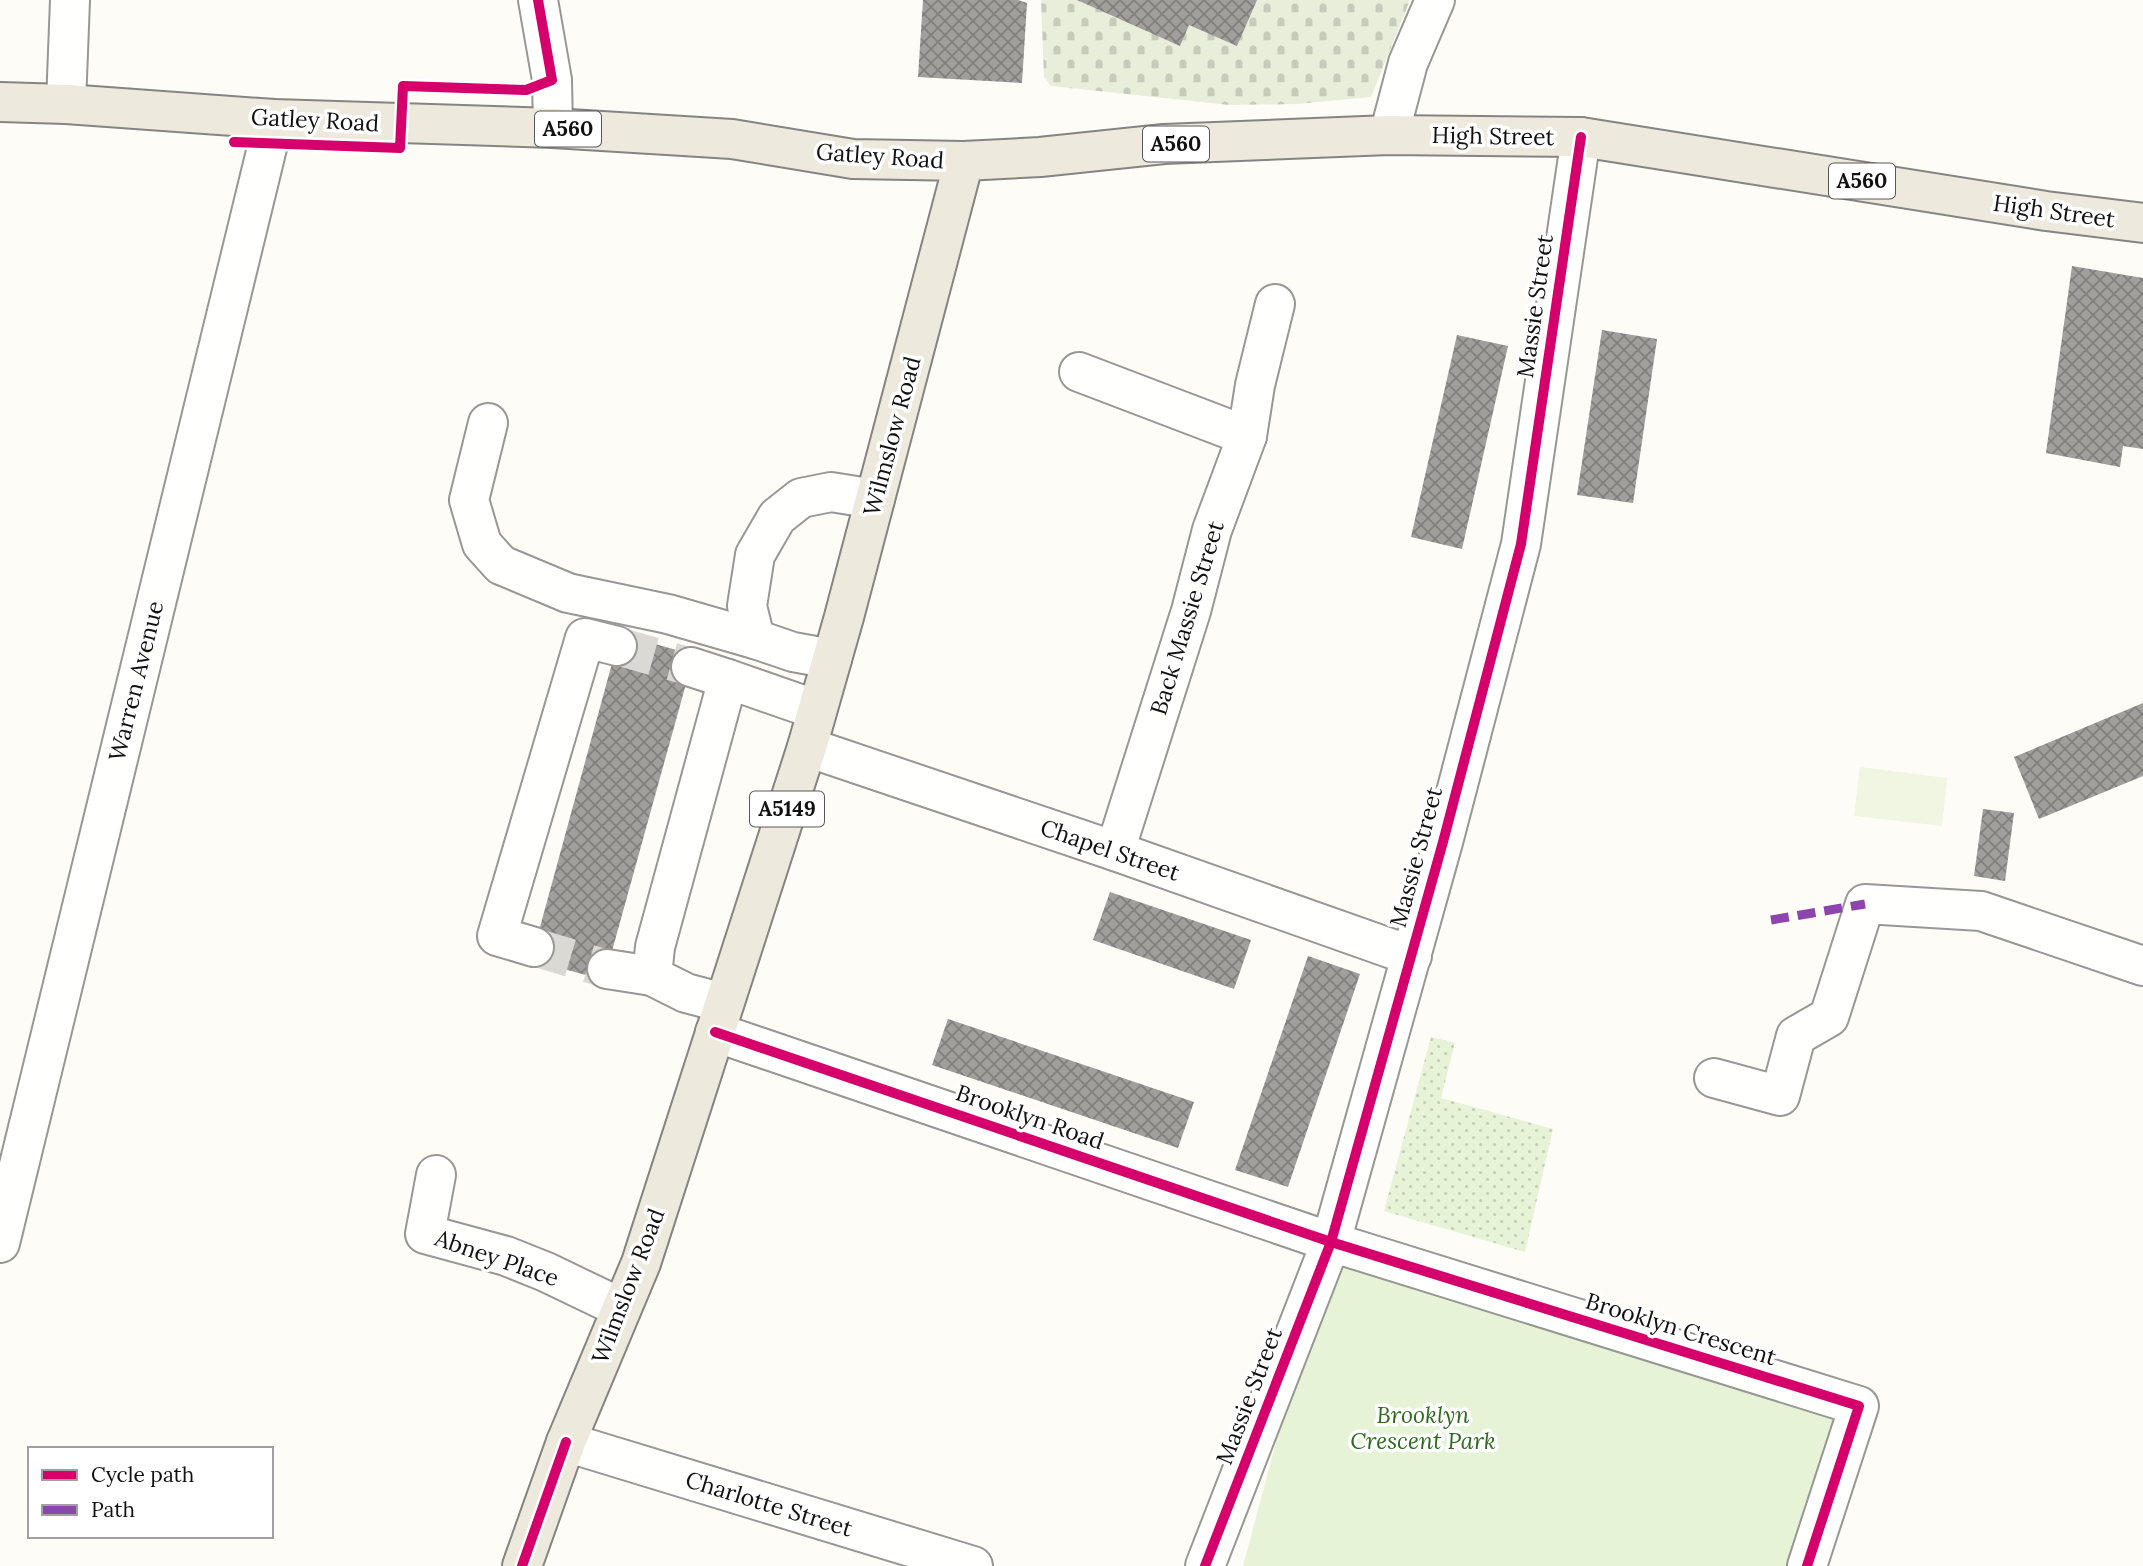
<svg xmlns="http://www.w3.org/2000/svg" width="2143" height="1566" font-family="Lora,serif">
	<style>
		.grass { fill: url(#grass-dots) }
		.cemetery { fill: url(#cemetery-stones) }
		.park { fill: #e7f3d7 }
		.pitch { fill: #f0f6e1 }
		.building { fill: url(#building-cross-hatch) }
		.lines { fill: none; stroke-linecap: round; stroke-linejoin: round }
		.minor-tunnel { stroke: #dad9d4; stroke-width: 38; stroke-dasharray: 38 19; stroke-linecap: butt }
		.minor-casing { stroke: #979795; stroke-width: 42 }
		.major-casing { stroke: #858482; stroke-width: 42 }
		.minor { stroke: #fffffe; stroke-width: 38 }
		.major { stroke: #ede9dc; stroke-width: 38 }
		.quiet { stroke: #8e44ad; stroke-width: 9; stroke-dasharray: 18 9; stroke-linecap: butt }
		.cycleway-casing { stroke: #fff; stroke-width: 15 }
		.cycleway { stroke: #d6006c; stroke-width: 10 }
		.labels { text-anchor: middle; stroke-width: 7; stroke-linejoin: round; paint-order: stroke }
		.shield { fill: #fff; stroke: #585858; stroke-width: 2 }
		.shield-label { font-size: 21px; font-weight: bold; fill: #111 }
		.street-label { font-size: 23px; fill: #111; stroke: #fff }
		.park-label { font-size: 23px; font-style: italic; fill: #2f6b1f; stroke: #fff }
	</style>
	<defs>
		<pattern id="grass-dots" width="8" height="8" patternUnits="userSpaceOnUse" patternTransform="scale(1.75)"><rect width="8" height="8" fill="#e7f3d7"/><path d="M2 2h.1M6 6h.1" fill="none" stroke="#c5cfb8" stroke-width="1.8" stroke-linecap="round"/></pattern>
		<pattern id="cemetery-stones" width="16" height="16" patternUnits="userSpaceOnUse" patternTransform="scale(1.75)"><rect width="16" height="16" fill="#e9eedb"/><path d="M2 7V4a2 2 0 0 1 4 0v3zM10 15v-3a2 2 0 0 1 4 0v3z" fill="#c7cbbb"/></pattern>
		<pattern id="building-cross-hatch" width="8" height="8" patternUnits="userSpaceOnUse" patternTransform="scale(1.75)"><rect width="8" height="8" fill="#a19f9c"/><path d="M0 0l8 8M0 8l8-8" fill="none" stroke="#82807e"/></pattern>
	</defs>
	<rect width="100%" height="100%" fill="#fdfcf7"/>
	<path class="grass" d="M1431,1037L1455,1043L1441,1098L1553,1129L1525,1252L1384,1211Z"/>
	<path class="cemetery" d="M1041,0H1410L1371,97L1297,104L1230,105L1051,86L1044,77Z"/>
	<path class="park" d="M1326,1255L1836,1413L1791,1566H1243Z"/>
	<path class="pitch" d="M1860,767L1947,778L1942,826L1854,816Z"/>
	<g class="building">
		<path d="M923,0H1018L1027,3L1022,83L918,77Z"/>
		<path d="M1077,0H1257L1237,46L1189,25L1180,46Z"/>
		<path d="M2072,266L2143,278V449L2123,446L2120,467L2046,453Z"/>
		<path d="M1602,330L1657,339L1633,503L1577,495Z"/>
		<path d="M1457,335L1508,346L1462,549L1411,537Z"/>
		<path d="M620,634L694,655L604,980L531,960Z"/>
		<path d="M2143,703V776L2039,819L2014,757Z"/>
		<path d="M1983,809L2014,813L2005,881L1974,876Z"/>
		<path d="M1110,892L1251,940L1234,989L1093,940Z"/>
		<path d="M1308,956L1360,974L1288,1187L1235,1170Z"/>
		<path d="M948,1019L1194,1102L1178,1148L932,1065Z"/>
	</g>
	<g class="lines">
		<g class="minor-tunnel">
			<path d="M617,646L691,667"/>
			<path d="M534,947L607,969"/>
		</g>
		<defs>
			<g id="minor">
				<path d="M538,0L552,80L553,128"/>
				<path d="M66,104L70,0"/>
				<path d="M1389,135L1408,63L1435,0"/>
				<path d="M1079,372L1247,436"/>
				<path d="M488,423L469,500L482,544L501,565L568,593L668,614L758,640"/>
				<path d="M832,659L793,652L755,639L747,606L755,555L777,517L801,498L831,492L875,499"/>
				<path d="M691,667L728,679"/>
				<path d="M807,747L1115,851L1412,956"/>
				<path d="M1115,851L1191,611L1212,530L1247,436L1255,385L1275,304"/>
				<path d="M534,947L497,936L585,638L617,646"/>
				<path d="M607,969L652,976"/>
				<path d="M724,1003L686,993L652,976L655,947L728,679L817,710"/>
				<path d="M715,1032L1331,1242L1859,1406L1807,1566"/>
				<path d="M1714,1078L1780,1096L1796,1036L1829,1017L1865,904L1981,911L2143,966"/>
				<path d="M436,1175L425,1234L506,1256L546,1272L621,1308"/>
				<path d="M0,1243L274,119"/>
				<path d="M566,1442L973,1566"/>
				<path d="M1205,1566L1331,1242L1443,842L1521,544L1581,137"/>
			</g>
			<g id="major">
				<path d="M0,102L66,104L274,119L553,128L732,139L853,159L964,161L1040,157L1164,144L1389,135L1581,137L2046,211L2143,223"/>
				<path d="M522,1566L566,1442L641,1263L807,747L844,617L964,161"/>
			</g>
		</defs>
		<use href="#minor" class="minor-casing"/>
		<use href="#major" class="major-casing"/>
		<use href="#minor" class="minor"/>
		<use href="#major" class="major"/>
		<path class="quiet" d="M1771,920L1865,904"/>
		<defs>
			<g id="cycleway">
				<path d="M234,142L400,148L403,86L526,90L552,80L538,0"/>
				<path d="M715,1032L1331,1242L1859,1406L1807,1566"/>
				<path d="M522,1566L566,1442"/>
				<path d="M1205,1566L1331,1242L1443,842L1521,544L1581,137"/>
			</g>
		</defs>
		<use href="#cycleway" class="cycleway-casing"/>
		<use href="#cycleway" class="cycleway"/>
	</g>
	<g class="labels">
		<g class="shield">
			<rect x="535" y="111.5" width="66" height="35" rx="5"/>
			<rect x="1143" y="126.5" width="66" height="35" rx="5"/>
			<rect x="1829" y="163.5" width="66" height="35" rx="5"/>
			<rect x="750" y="791.5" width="74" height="35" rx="5"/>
		</g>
		<g class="shield-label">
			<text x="568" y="136">A560</text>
			<text x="1176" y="151">A560</text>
			<text x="1862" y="188">A560</text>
			<text x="787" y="816">A5149</text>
		</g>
		<g class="street-label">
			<text transform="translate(315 120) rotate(3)" y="8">Gatley Road</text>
			<text transform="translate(1493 136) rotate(1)" y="8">High Street</text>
			<text transform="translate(880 156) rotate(4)" y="8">Gatley Road</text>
			<text transform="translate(2054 211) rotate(8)" y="8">High Street</text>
			<text transform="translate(1535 306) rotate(-82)" y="8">Massie Street</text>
			<text transform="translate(892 436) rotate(-75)" y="8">Wilmslow Road</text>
			<text transform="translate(1187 618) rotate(-73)" y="8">Back Massie Street</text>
			<text transform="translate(136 681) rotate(-76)" y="8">Warren Avenue</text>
			<text transform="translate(1110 850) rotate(19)" y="8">Chapel Street</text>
			<text transform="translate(1416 857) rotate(-75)" y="8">Massie Street</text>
			<text transform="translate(1030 1117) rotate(19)" y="8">Brooklyn Road</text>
			<text transform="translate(497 1258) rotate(19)" y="8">Abney Place</text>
			<text transform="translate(628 1286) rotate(-69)" y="8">Wilmslow Road</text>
			<text transform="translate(1681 1329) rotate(17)" y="8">Brooklyn Crescent</text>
			<text transform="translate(1249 1396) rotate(-69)" y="8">Massie Street</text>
			<text transform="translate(769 1504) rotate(17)" y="8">Charlotte Street</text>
		</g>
		<g class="park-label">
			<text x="1423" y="1423">Brooklyn<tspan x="1423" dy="26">Crescent Park</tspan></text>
		</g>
	</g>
	<rect x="28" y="1447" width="245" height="91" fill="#ffffff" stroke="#a0a0a0" stroke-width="2"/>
	<rect x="42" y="1470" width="35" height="10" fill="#d6006c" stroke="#a0a0a0" stroke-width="2"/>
	<text x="91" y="1482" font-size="21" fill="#111111">Cycle path</text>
	<rect x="42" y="1505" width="35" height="10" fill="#8e44ad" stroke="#a0a0a0" stroke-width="2"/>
	<text x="91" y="1517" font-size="21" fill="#111111">Path</text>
</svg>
